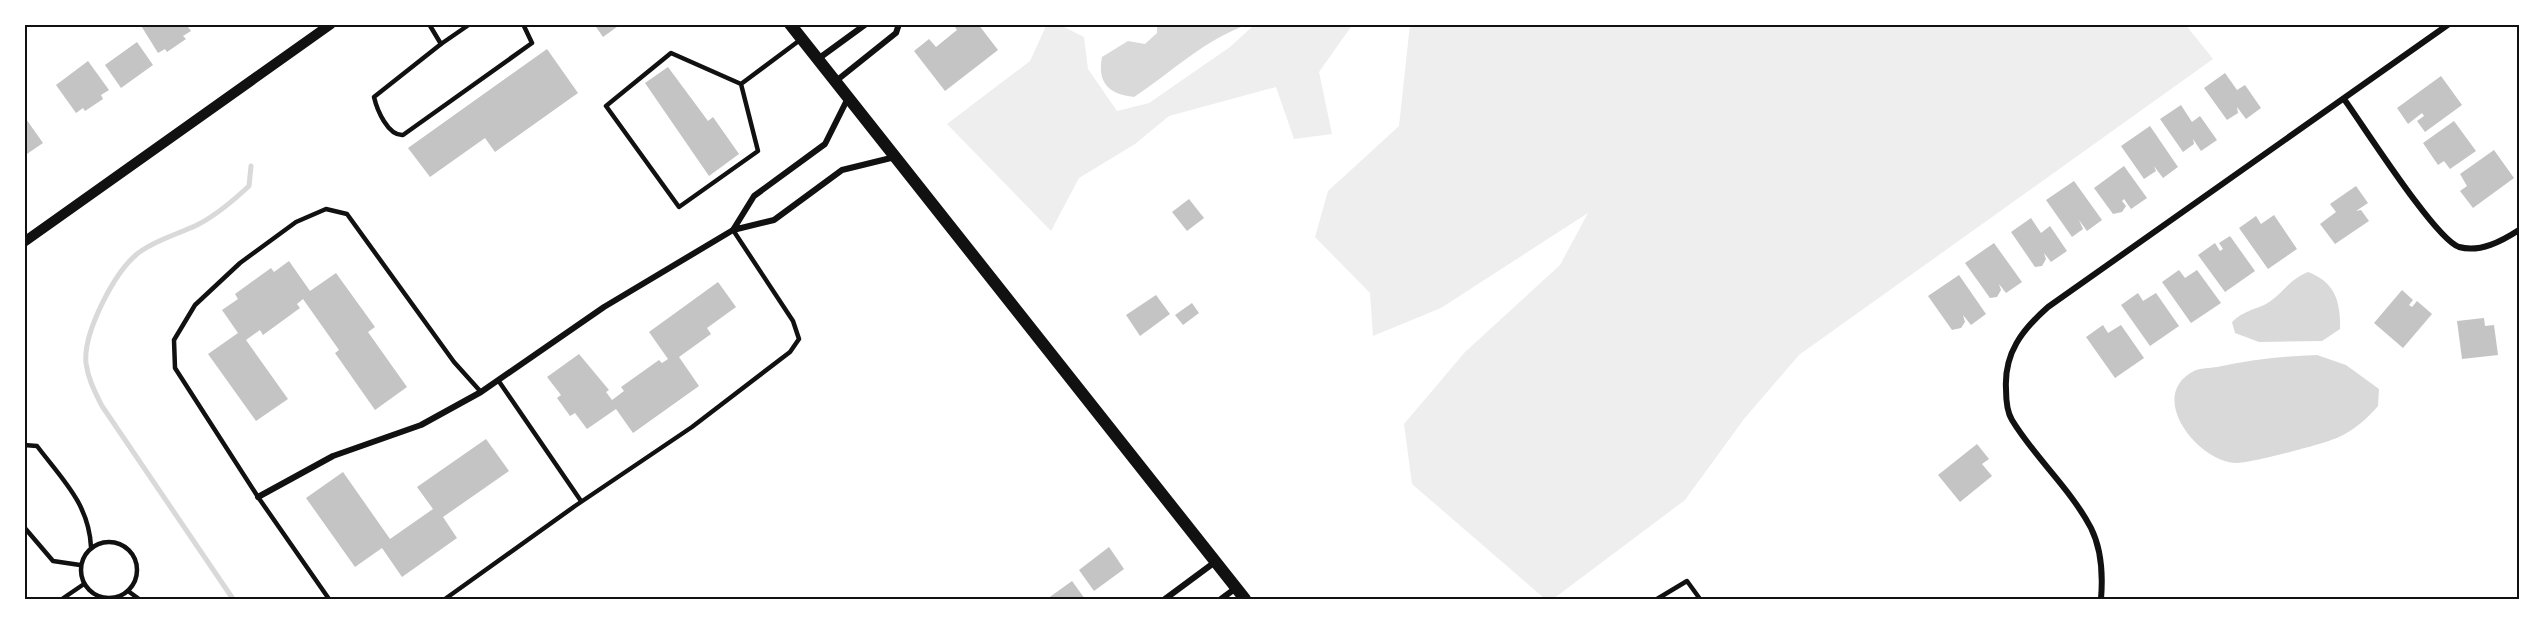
<svg xmlns="http://www.w3.org/2000/svg" width="2543" height="623" font-family="Arial,sans-serif">
	<style>
		.green { fill: #eee }
		.water { fill: #d9d9d9 }
		.lines { fill: none; stroke-linecap: round; stroke-linejoin: round }
		.stream { stroke: #d9d9d9; stroke-width: 5 }
		.building { fill: #c4c4c4 }
		.service { stroke: #111; stroke-width: 4.5 }
		.minor { stroke: #111; stroke-width: 6 }
		.tertiary { stroke: #111; stroke-width: 10 }
		.secondary { stroke: #111; stroke-width: 12 }
		.neatline { fill: none; stroke: #111; stroke-width: 2 }
	</style>
	<rect width="100%" height="100%" fill="#fff"/>
	<g class="green">
		<path d="M1047,24H1058L1084,37L1088,69L1117,111L1149,103L1230,47L1255,24H1353L1319,72L1332,134L1294,139L1276,87L1169,116L1135,144L1079,178L1051,231L947,124L1030,61Z"/>
		<path d="M1410,24H2185L2213,59L1799,355L1744,419L1685,500L1553,599H1545L1412,484L1404,424L1465,352L1560,265L1588,213L1441,308L1373,336L1370,293L1315,237L1328,191L1399,126Z"/>
	</g>
	<g class="water">
		<path d="M1157,24H1249C1205,39 1172,72 1134,97C1109,94 1097,83 1102,57L1128,41L1145,44L1157,33Z"/>
		<path d="M2308,272C2335,282 2341,302 2340,329L2322,341L2259,342L2235,333L2232,322C2245,310 2252,311 2266,304C2282,295 2288,280 2308,272Z"/>
		<path d="M2317,355L2346,365L2379,389L2378,406C2367,419 2354,430 2339,437C2324,444 2251,463 2236,463C2199,463 2145,396 2194,371C2200,368 2210,368 2217,367C2250,360 2283,356 2317,355Z"/>
	</g>
	<g class="lines">
		<path class="stream" d="M233,599L102,406C95,392 88,379 86,363C83,333 114,273 137,254C155,240 179,234 199,224C218,214 234,200 249,186L251,166"/>
	</g>
	<g class="building">
		<path d="M140,24H186L191,31L183,36L186,39L167,52L165,49L158,53Z"/>
		<path d="M594,24H621L603,37Z"/>
		<path d="M953,24H978L998,50L945,91L914,51L929,39L936,47L957,30Z"/>
		<path d="M137,42L153,65L121,88L105,65Z"/>
		<path d="M547,49L578,93L495,152L485,138L430,177L408,148Z"/>
		<path d="M88,61L109,90L101,95L103,99L85,111L83,108L76,113L56,85Z"/>
		<path d="M668,67L708,121L713,117L739,154L709,176L645,83Z"/>
		<path d="M2225,73L2237,90L2245,85L2261,108L2246,119L2237,107L2238,113L2227,120L2204,88Z"/>
		<path d="M2441,76L2462,105L2425,132L2417,121L2424,116L2422,113L2408,124L2397,108Z"/>
		<path d="M2181,105L2192,122L2200,116L2217,140L2201,151L2193,139L2194,144L2183,152L2160,119Z"/>
		<path d="M24,116L43,143L24,156Z"/>
		<path d="M2454,121L2476,151L2450,169L2444,161L2438,165L2423,143Z"/>
		<path d="M2150,126L2178,167L2163,178L2154,166L2156,171L2144,179L2121,146Z"/>
		<path d="M2494,150L2514,178L2473,208L2460,191L2467,186L2460,174Z"/>
		<path d="M2124,166L2147,198L2131,209L2124,199L2122,201L2126,206L2122,212L2113,214L2094,188Z"/>
		<path d="M2074,181L2102,220L2087,231L2079,220L2083,229L2072,237L2046,200Z"/>
		<path d="M2356,186L2368,203L2356,211L2361,210L2369,221L2335,244L2320,224L2336,212L2330,204Z"/>
		<path d="M1189,199L1204,218L1187,231L1172,212Z"/>
		<path d="M2274,215L2297,249L2268,269L2239,228L2256,216L2261,224Z"/>
		<path d="M2031,218L2041,233L2050,226L2067,251L2051,262L2044,253L2046,259L2042,266L2035,267L2011,232Z"/>
		<path d="M2230,236L2255,271L2225,292L2198,255L2215,243L2220,251L2223,249L2219,243Z"/>
		<path d="M1994,243L2022,282L2006,293L1999,284L2001,290L1997,297L1990,298L1965,263Z"/>
		<path d="M289,261L310,291L336,273L375,327L368,332L407,387L375,410L335,353L339,350L303,299L297,304L300,308L263,335L260,330L246,340L288,399L256,421L208,354L238,333L222,310L238,299L235,294L271,268L274,272Z"/>
		<path d="M2179,270L2185,278L2197,270L2221,303L2191,323L2162,282Z"/>
		<path d="M1959,275L1986,314L1971,325L1963,315L1965,322L1961,328L1952,330L1928,296Z"/>
		<path d="M718,282L736,307L707,328L711,334L679,357L699,386L633,433L616,409L587,429L575,413L570,416L557,398L561,395L547,377L579,354L609,390L606,392L612,400L624,391L621,387L659,360L662,363L668,359L649,332Z"/>
		<path d="M2402,290L2413,300L2409,305L2412,307L2417,301L2432,314L2403,348L2374,323Z"/>
		<path d="M2138,293L2143,301L2156,293L2179,326L2150,346L2121,305Z"/>
		<path d="M1156,295L1170,314L1140,336L1126,315Z"/>
		<path d="M1192,303L1199,313L1183,325L1175,315Z"/>
		<path d="M2484,318L2485,326L2494,325L2498,355L2462,359L2457,321Z"/>
		<path d="M2103,325L2108,333L2121,325L2144,358L2115,378L2086,337Z"/>
		<path d="M486,439L509,471L443,517L457,538L402,577L382,548L355,567L306,498L343,472L390,539L433,509L417,487Z"/>
		<path d="M1977,444L1989,459L1982,464L1992,476L1960,502L1938,475Z"/>
		<path d="M1109,547L1124,569L1094,591L1079,570Z"/>
		<path d="M1072,581L1085,599H1047Z"/>
	</g>
	<g class="lines">
		<g class="service">
			<path d="M429,24L441,44L470,24"/>
			<path d="M441,44L374,97C377,110 388,136 403,135L532,43L523,24"/>
			<path d="M741,84L758,151L679,207L606,106L671,53L741,84L800,40"/>
			<path d="M498,380L581,501"/>
			<path d="M24,445L37,446C62,479 89,504 91,547"/>
			<path d="M24,527L53,561L80,565"/>
			<circle cx="109" cy="570" r="28"/>
			<path d="M128,591L139,599"/>
			<path d="M62,599L84,584"/>
			<path d="M329,599L258,497L175,368L174,340L195,305L240,263L296,222L326,209L347,214L454,362L481,392"/>
			<path d="M445,599L575,506L692,427L790,352L799,339L793,321L733,230"/>
			<path d="M1657,599L1687,581L1700,599"/>
		</g>
		<g class="minor">
			<path d="M818,59L866,24"/>
			<path d="M836,81L896,33L899,24"/>
			<path d="M848,98L825,144L754,196L733,230L774,220L842,170L895,157"/>
			<path d="M2344,99C2363,125 2435,239 2459,247C2480,253 2502,241 2519,230"/>
			<path d="M258,497L333,456L421,425L481,392L604,307L733,230"/>
			<path d="M1165,599L1215,562"/>
			<path d="M1221,599L1236,588"/>
			<path d="M2101,599C2103,575 2102,550 2091,528C2070,488 2035,458 2012,420C2007,412 2006,399 2006,389C2004,353 2022,330 2048,307L2449,24"/>
		</g>
		<path class="tertiary" d="M24,242L331,24"/>
		<path class="secondary" d="M790,24L1245,599"/>
	</g>
	<rect width="2543" height="623" fill="none" stroke="#ffffff" stroke-width="51"/>
	<rect x="26" y="26" width="2492" height="572" class="neatline"/>
</svg>
